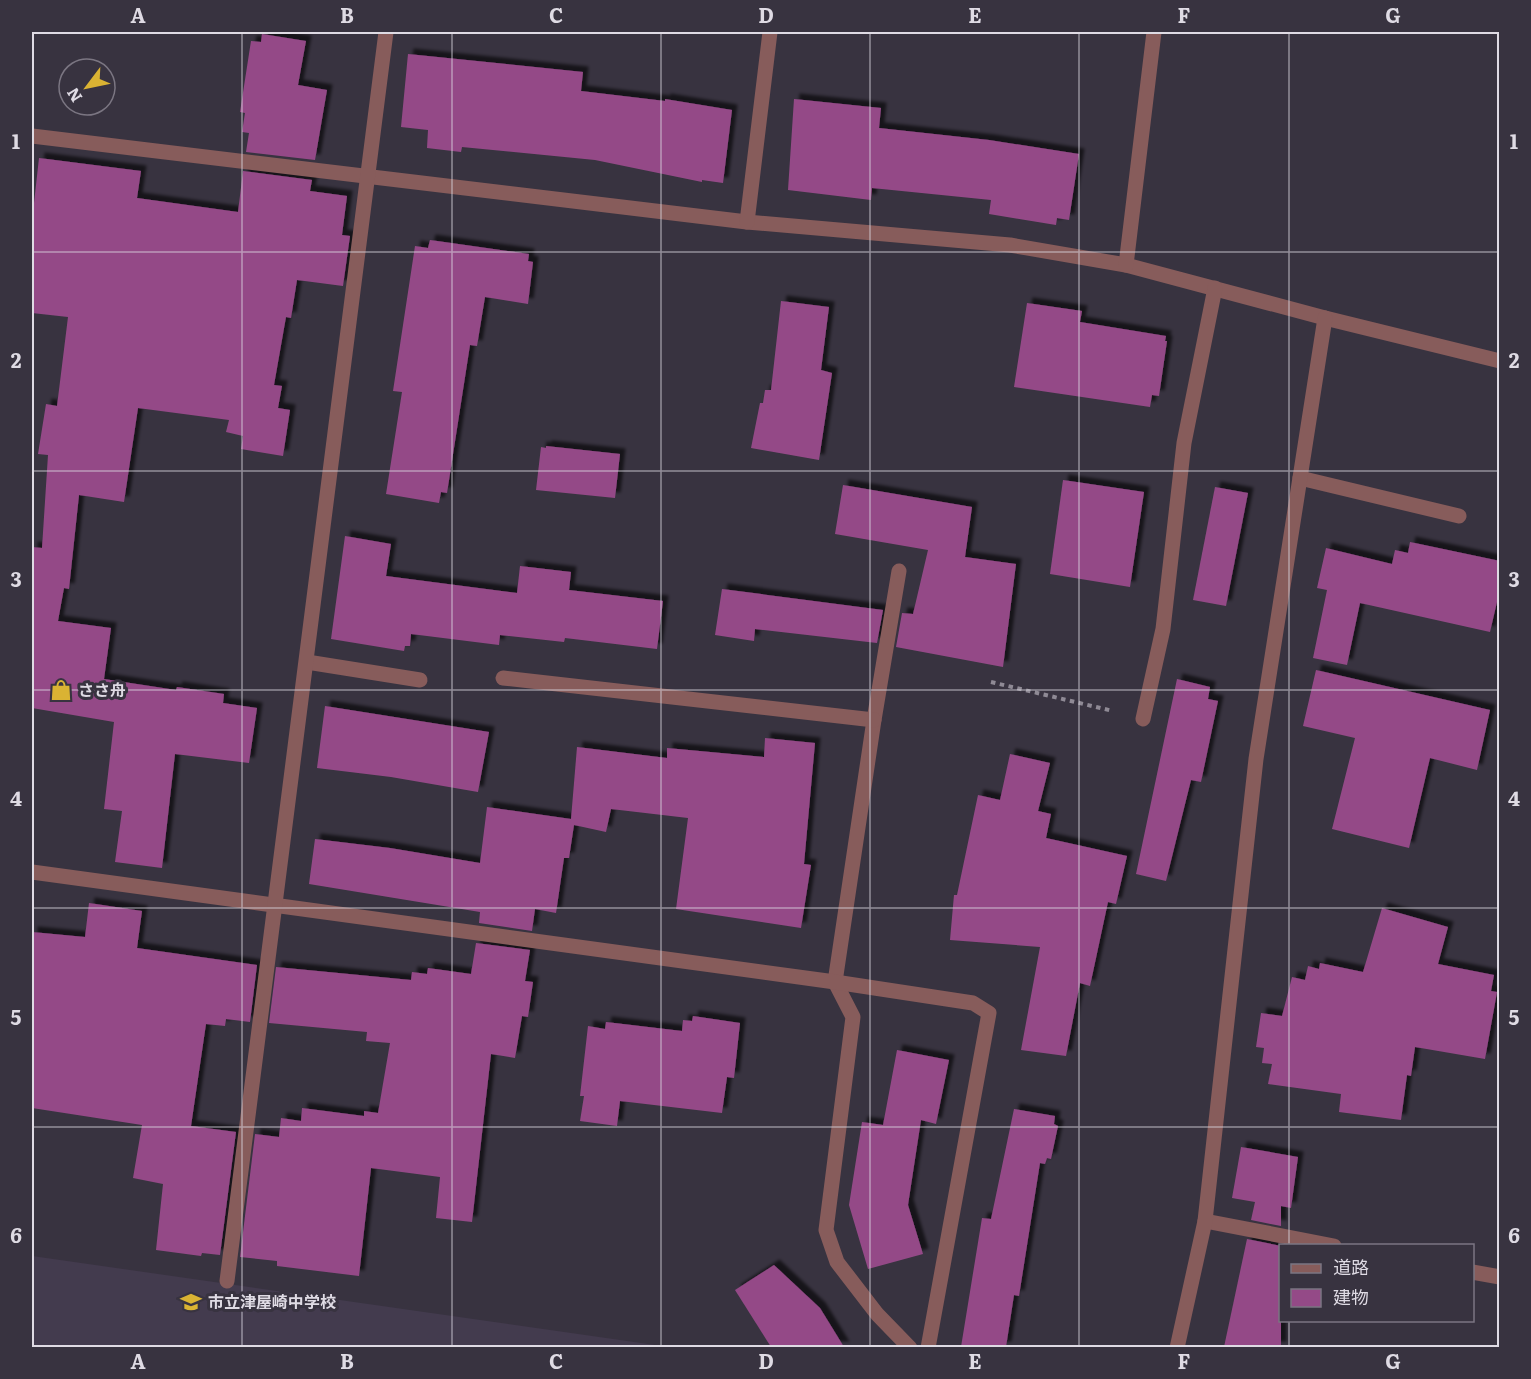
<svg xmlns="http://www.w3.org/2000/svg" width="1531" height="1379" font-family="Literata,'Noto Sans JP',serif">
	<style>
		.built { fill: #433b4e }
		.building { fill: #944a87; filter: url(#shadow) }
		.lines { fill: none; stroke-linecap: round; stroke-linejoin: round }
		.path { stroke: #8f8a95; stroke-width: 4; stroke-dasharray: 4.5 4.5; stroke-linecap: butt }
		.minor { stroke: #875c5b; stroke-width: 15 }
		.grid { fill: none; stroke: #dfdbe4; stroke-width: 1.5; stroke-opacity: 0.55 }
		.labels { text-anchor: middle; stroke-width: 6; stroke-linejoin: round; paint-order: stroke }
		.poi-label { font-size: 16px; font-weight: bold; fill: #dfdbe4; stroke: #383340; text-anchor: start }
		.neatline { fill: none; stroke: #dfdbe4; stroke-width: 2 }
		.grid-label { font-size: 20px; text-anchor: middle; font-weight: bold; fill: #dfdbe4 }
	</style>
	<defs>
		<filter id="shadow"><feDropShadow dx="5.5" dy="-5.5" stdDeviation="1.5" flood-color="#0009"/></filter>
	</defs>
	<rect width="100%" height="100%" fill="#383340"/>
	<path class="built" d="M32,1256L669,1347L32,1348Z"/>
	<g class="building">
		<path d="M262,34L306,41L298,85L327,90L315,160L246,152L249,133L242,132L245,113L240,112L251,41L261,42Z"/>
		<path d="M408,54L583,72L581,91L665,101V99L732,110L723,183L702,180V182L595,160L462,147L461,152L427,148L428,130L401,127Z"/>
		<path d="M794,99L881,108L879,128L989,140L1079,154L1069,220L1057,218L1056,225L989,214L991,200L872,188L871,200L788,190Z"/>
		<path d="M39,158L141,171L137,198L238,212L243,171L312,180L310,191L347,196L342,235L350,236L343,286L297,280L291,318L286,317L274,385L282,386L278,408L290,410L283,456L241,449L243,436L226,432L229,420L138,408L124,502L79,495L69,589L64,588L58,621L111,628L104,679L176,690L177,687L224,694L223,703L257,708L249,763L175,754L162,868L115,862L122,811L104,809L114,722L32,708V547L42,548L48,455L38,454L46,404L57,406L68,317L32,313V221Z"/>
		<path d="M430,240L529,254L528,261L533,262L528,304L485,297L477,346L470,345L447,493L441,492L439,503L386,494L402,392L393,391L415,246L428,248Z"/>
		<path d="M781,301L829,307L821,370L832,373L819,460L751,448L760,403H763L765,390H771Z"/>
		<path d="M1027,303L1082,311L1080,322L1166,336L1165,341H1167L1159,396L1152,395L1150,407L1014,387Z"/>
		<path d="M546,446L620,454L615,498L536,490L541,447L546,448Z"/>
		<path d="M1063,480L1144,492L1130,587L1050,574Z"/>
		<path d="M843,485L972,507L965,557L1016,564L1003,667L896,647L902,613L913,614L928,550L835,534Z"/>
		<path d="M1215,487L1248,493L1226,606L1193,600Z"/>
		<path d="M345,536L391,544L386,576L517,593L520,566L571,572L569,590L663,601L657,649L565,638L564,642L500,635L499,645L411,634L410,646H405L404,651L331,639Z"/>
		<path d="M1410,542L1500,561V589L1490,632L1360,603L1347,665L1313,658L1327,590L1317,588L1326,548L1392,564L1395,550L1408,553Z"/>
		<path d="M722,589L883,610L877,643L755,629L754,641L715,635Z"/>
		<path d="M1316,670L1490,710L1477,770L1430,758L1409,848L1332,829L1355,738L1303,726Z"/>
		<path d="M1177,679L1210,687L1208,699L1218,701L1201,782L1191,780L1166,881L1136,874Z"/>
		<path d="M325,706L489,732L478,792L391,777L317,768Z"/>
		<path d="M765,738L815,743L804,864L811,865L801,928L676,909L688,818L611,809L606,832L574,825L569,858H564L556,913L535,909L532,931L479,923L480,912L309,884L315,839L390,848L480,863L487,807L571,819L577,747L667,758V748L764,757Z"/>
		<path d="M1010,754L1050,763L1038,811L1051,814L1046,838L1127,856L1116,904L1108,902L1090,986L1080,983L1066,1056L1021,1050L1040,947L950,940L954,895H957L978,795L1000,800Z"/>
		<path d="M89,903L142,911L137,948L257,965L250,1022L226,1019L225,1026L206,1024L191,1126L236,1132L220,1255L202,1253L201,1256L156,1250L163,1184L133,1178L142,1125L32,1108V932L85,937Z"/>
		<path d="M1382,908L1448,927L1438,964L1494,975L1491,991L1497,992L1485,1059L1415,1047L1411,1076L1407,1075L1401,1120L1339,1112L1341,1094L1268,1084L1272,1064L1262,1063L1264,1048L1256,1047L1261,1013L1282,1016L1292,977L1305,980L1308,966L1319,969L1320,963L1363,972Z"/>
		<path d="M476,943L530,950L525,981L533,982L528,1017L522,1016L515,1058L491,1054L472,1222L436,1218L440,1177L371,1168L359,1276L277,1266V1261L240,1257L255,1134L279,1137L281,1118L301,1121L302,1108L364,1116V1111L378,1113L390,1043L366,1041L367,1032L269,1023L276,967L411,980L412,972L427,974L428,968L471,974Z"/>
		<path d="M693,1016L740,1023L734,1078L727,1077L722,1113L620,1101L617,1126L580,1121L584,1096H580L588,1026L605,1029L606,1022L682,1031L683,1020L692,1021Z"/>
		<path d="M897,1050L949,1060L936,1124L921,1120L908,1205L923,1254L868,1269L849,1205L862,1122L883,1125Z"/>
		<path d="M1014,1109L1055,1116L1054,1124L1058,1126L1051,1159L1047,1158L1045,1164L1040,1163L1019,1296L1014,1295L1006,1347H961L982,1218L991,1219Z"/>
		<path d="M1241,1147L1298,1157L1291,1208L1281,1206V1226L1251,1220L1255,1202L1232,1198Z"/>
		<path d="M1247,1239L1281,1246V1347H1224Z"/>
		<path d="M774,1265L820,1308L844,1347H771L735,1290Z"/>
	</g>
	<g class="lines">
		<path class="path" d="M991,682L1113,711"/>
		<g class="minor">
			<path d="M32,136L747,222L1010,245L1126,265L1325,318L1500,361"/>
			<path d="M747,222L770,32"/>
			<path d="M1126,265L1154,32"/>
			<path d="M1300,478L1459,516"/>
			<path d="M899,571L874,720L835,982L853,1017L826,1230L837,1262L877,1314L910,1348"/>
			<path d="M307,662L420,680"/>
			<path d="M503,678L874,720"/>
			<path d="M1143,719L1163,629L1184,443L1215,288"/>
			<path d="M32,872L835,982L973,1003L989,1013L928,1348"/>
			<path d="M1205,1221L1334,1246"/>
			<path d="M1472,1272L1500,1277"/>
			<path d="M227,1281C278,864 334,448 386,32"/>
			<path d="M1177,1348L1205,1221L1256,759L1325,318"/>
		</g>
	</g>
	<path class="grid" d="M242,32V1348M452,32V1348M661,32V1348M870,32V1348M1079,32V1348M1289,32V1246M32,252H1500M32,471H1500M32,690H1500M32,908H1500M32,1127H1500M1289,1320V1348"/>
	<defs>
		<symbol id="shop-bare" viewBox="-9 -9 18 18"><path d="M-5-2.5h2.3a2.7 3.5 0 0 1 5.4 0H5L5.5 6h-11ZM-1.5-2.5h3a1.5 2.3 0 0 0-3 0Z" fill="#dab333" stroke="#383340" stroke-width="2.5" paint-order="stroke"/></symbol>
		<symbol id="school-bare" viewBox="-9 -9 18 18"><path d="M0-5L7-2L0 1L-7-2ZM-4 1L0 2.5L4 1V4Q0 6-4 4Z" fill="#dab333" stroke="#383340" stroke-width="2.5" paint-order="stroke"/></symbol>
	</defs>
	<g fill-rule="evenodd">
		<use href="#shop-bare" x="46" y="675" width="30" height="30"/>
		<use href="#school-bare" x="176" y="1287" width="30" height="30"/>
	</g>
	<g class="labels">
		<g class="poi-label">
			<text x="78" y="696">ささ舟</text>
			<text x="208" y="1308">市立津屋崎中学校</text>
		</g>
	</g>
	<rect width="1531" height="1379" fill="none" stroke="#383340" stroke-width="66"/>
	<rect x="1279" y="1244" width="195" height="78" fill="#383340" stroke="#7b7682" stroke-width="1.5"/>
	<rect x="1291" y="1264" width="30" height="9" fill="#875c5b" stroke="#7b7682" stroke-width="1.5"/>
	<text x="1333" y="1274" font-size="18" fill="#dfdbe4">道路</text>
	<rect x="1291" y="1289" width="30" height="18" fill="#944a87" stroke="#7b7682" stroke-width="1.5"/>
	<text x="1333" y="1304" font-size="18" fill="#dfdbe4">建物</text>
	<g transform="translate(87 87) rotate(238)"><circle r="28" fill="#383340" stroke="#7b7682" stroke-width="1.5"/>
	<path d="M0-4.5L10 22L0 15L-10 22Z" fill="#dab333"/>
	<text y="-9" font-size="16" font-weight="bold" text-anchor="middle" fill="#dfdbe4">N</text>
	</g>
	<rect x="33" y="33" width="1465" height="1313" class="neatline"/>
	<g class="grid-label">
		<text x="138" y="23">A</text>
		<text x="347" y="23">B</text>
		<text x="556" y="23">C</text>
		<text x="766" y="23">D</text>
		<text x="975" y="23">E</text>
		<text x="1184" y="23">F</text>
		<text x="1393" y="23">G</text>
		<text x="16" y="149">1</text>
		<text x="1514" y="149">1</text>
		<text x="16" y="368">2</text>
		<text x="1514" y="368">2</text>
		<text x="16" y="587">3</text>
		<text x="1514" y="587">3</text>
		<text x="16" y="806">4</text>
		<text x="1514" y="806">4</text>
		<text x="16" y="1025">5</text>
		<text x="1514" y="1025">5</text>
		<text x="16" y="1243">6</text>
		<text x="1514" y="1243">6</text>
		<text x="138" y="1369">A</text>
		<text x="347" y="1369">B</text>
		<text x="556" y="1369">C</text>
		<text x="766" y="1369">D</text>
		<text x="975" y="1369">E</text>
		<text x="1184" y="1369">F</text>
		<text x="1393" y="1369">G</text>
	</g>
</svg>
